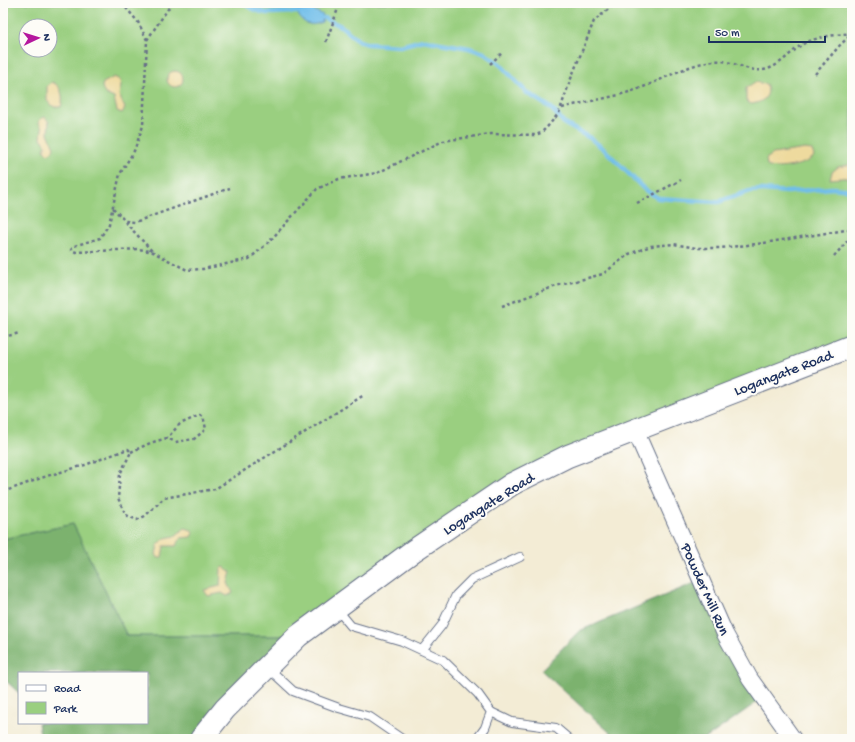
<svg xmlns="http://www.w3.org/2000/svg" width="855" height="742" font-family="'Gochi Hand',sans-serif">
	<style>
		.green { fill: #9acf80; stroke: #5a7f6f; fill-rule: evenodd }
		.forest { fill: #7bb26e; stroke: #4b7066 }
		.sand { fill: #eeda9e; stroke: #84847e }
		.water { fill: #70beea; stroke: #4676a4 }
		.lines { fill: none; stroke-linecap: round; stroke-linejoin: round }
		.stream { stroke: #70beea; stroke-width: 4.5 }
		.lane-casing { stroke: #677188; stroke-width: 10 }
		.street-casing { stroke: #677188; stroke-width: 18 }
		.secondary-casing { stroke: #677188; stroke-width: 24 }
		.path { stroke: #677188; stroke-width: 2.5; stroke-dasharray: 3 3; stroke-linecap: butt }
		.lane { stroke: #fff; stroke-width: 8 }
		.street { stroke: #fff; stroke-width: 16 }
		.secondary { stroke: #fff; stroke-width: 22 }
		.labels { text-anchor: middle; stroke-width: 4; stroke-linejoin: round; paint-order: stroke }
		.street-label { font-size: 15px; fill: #1b2f5e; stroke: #fdfcf7 }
	</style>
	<rect width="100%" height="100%" fill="#fdfcf7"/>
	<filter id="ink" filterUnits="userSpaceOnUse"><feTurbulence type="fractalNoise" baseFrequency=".025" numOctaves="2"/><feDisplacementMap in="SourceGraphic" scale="8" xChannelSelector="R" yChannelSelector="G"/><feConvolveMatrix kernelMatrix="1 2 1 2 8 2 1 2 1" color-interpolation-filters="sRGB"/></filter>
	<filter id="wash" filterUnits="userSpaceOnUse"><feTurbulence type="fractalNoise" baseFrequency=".012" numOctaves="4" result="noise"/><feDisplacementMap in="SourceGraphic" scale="16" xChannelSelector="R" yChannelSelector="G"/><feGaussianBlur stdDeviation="0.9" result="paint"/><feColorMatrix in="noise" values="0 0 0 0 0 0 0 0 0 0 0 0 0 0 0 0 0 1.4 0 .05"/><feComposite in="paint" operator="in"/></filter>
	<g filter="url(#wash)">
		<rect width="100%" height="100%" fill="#f3ecd5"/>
		<path class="green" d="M3,3H852V346L568,456L298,636H127L73,524L3,539ZM26,26H50V50H26Z"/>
		<g class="forest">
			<path d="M73,524L127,636H298L201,739H41L38,723H147V673H19V693L3,678V539Z"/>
			<path d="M702,580L763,698L705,739H617L541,670L579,631Z"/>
		</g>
		<g class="sand">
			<circle cx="175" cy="79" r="8"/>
			<path d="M114,77L120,80L121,86L119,95L125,108L122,113L117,111L114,98L105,94L102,87L103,83Z"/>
			<path d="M52,82C62,86 64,98 61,107H54L47,101V86Z"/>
			<path d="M755,82L766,84C772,96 762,103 751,104L746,101V88Z"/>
			<path d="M45,117L49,122L48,133L54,147L52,152L48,154L44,150L46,145L41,138L42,128L39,123L40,119Z"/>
			<path d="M805,149L812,150L814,156C809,165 776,171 767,166L766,159L773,154Z"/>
			<path d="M852,164V177L830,179L832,172L838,167Z"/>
			<path d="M185,528L192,530L193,533L191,537L181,538L176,546H164L162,557L158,558L156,554L158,545L165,538L175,536Z"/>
			<path d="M224,567L231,572L228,583L233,593L227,596L222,593L208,596L204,590L220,586L221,569Z"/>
		</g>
		<path class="water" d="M309,8L323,15L322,22C311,27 302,24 297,12L298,9L303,10Z"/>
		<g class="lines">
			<g class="stream">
				<path d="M243,3C268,19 274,11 301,12"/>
				<path d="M324,18L341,26L359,41L368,44L400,46L423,40L469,48L484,53L499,63L526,92L551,108L565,124L590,138L605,150L645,190L658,198L718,202L750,191L762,190L788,192L832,188L852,190"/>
			</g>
		</g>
	</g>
	<g filter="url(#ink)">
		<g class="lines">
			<defs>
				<g id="lane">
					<path d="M336,608L351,626L402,641L443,660L478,694L491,712L485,728L477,739"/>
					<path d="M422,650L442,625L456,595L472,579L520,557"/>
					<path d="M267,667L293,691L339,708L370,717L402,739"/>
					<path d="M491,712L512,722L556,728L569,739"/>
				</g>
				<path id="street" d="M635,430L725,634L750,679L793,739"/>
				<path id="secondary" d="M201,739L225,709L298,636L413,551L512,484L568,456L852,346"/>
			</defs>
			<use href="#lane" class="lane-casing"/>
			<use href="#street" class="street-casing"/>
			<use href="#secondary" class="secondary-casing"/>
			<g class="path">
				<path d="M122,3L138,22L147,40L143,126L134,151L120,174L109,224L100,238L74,246L71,250L76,252L139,249L153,252L187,270L203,269L249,259L268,243L317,189L339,179L377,173L443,141L491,134L535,135L541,133L548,126L559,113L570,81L594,21L616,3"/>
				<path d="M147,40L172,3"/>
				<path d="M326,42L340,3"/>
				<path d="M490,64L502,53"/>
				<path d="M815,74L841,44L852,34"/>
				<path d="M562,108C587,101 613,98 638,89C663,80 687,64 714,61C731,58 749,75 768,69C782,64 792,50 805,43C819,36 837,35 852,33"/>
				<path d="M637,203L681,180"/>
				<path d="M113,208L125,221L135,222L230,188"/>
				<path d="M125,222L153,252"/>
				<path d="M834,256L852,236"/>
				<path d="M502,306L556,286L603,274L629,254L651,246L674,244L696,248H720L757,244L852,229"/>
				<path d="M3,337L20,333"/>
				<path d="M131,452L150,443L167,438L176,442L194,439L206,429L204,420L200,415L180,424L167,438"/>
				<path d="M3,492L47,476L85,465L128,449L131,452L120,474L118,498L126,515L137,520L145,516L164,498L215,489L364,395"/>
			</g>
			<use href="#lane" class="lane"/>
			<use href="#street" class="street"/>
			<use href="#secondary" class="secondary"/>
		</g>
	</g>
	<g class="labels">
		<g class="street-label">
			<text transform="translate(783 372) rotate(-21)" y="5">Logangate Road</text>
			<text transform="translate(488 503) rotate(-32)" y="5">Logangate Road</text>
			<text transform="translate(706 589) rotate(66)" y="5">Powder Mill Run</text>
		</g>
	</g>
	<rect width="855" height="742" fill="none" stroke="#fdfcf7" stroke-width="16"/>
	<rect x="18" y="672" width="130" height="52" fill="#fdfcf7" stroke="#a3aaba"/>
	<rect x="26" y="685" width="20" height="6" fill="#ffffff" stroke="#a3aaba"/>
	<text x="54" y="692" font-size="12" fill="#1b2f5e">Road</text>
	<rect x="26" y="702" width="20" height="12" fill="#9acf80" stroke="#a3aaba"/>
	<text x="54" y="712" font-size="12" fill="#1b2f5e">Park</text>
	<g transform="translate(38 38) rotate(86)"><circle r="19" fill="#fdfcf7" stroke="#a3aaba"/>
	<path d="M0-3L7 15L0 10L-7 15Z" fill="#b5179e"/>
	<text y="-6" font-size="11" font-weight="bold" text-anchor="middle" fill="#1b2f5e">N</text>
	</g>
	<path d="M709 36v6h116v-6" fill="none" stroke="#1b2f5e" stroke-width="2"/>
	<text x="715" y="36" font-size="12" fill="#1b2f5e" stroke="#fdfcf7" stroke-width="3" paint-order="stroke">50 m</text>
</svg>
